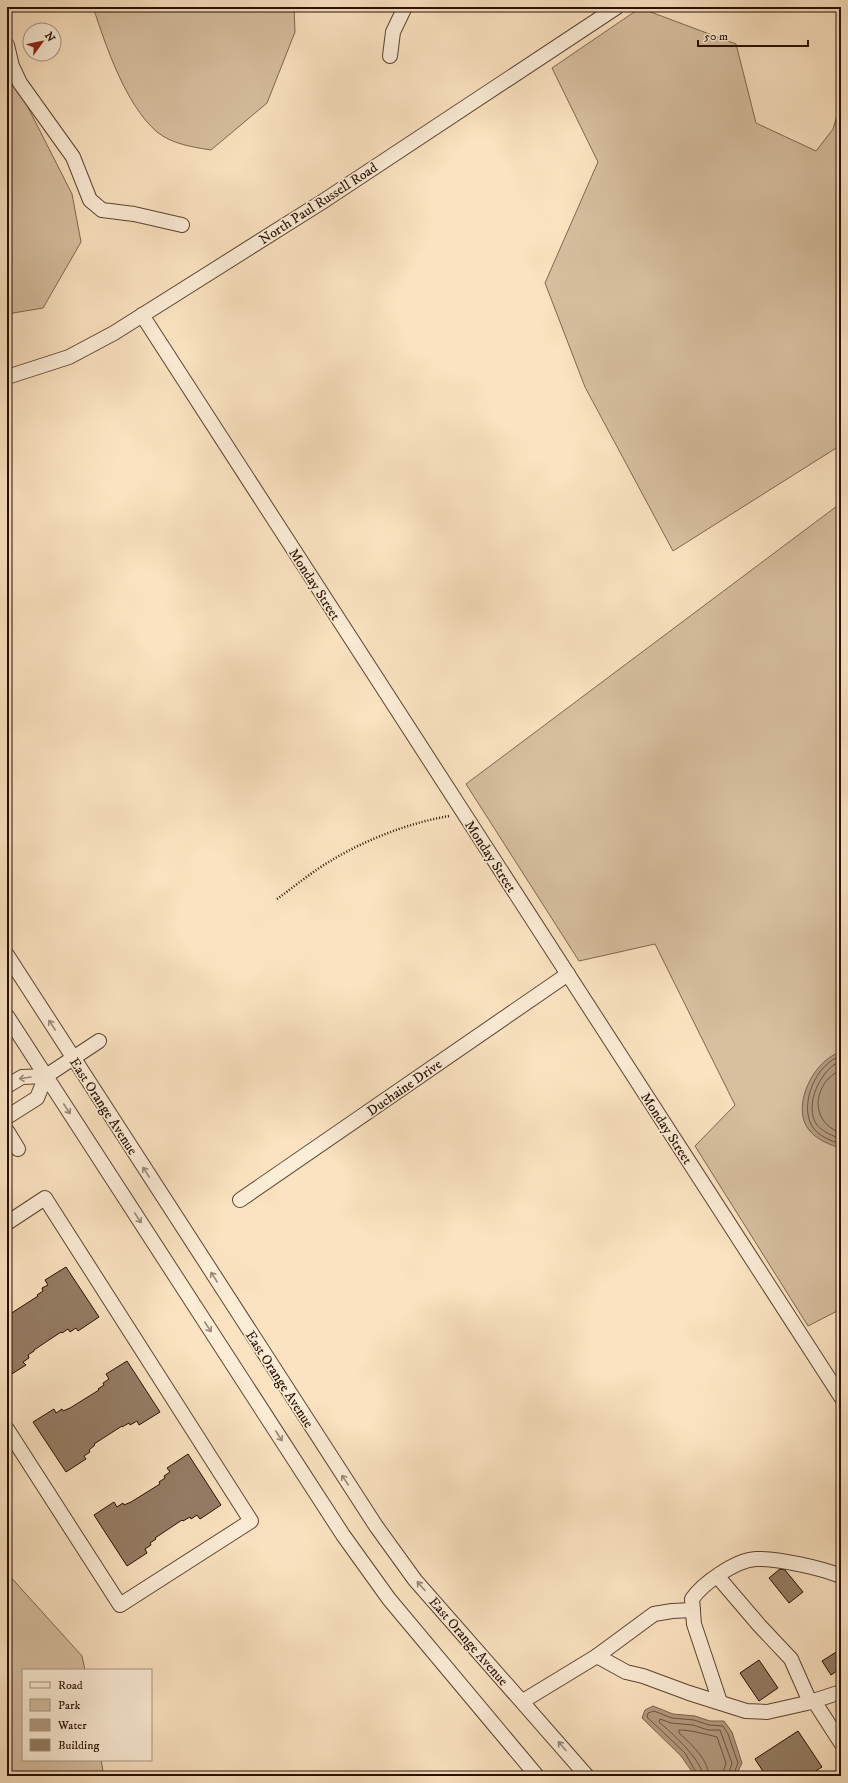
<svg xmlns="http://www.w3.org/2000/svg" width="848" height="1783" font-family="'IM FELL DW Pica',serif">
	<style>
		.green { fill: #d7bfa0; stroke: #7f6750 }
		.water { fill: #b39b80; stroke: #7b634d }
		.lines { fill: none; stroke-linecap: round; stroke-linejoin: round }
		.shore { stroke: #6d5540; stroke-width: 1 }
		.building { fill: #957d65; stroke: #270f01 }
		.minor-casing { stroke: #5c4431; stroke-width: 16 }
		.path { stroke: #270f01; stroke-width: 2.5; stroke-dasharray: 1 2; stroke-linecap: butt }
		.minor { stroke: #fcedd7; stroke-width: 14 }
		.oneway { stroke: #9c8977 }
		.labels { text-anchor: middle; stroke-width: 3.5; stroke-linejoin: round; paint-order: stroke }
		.street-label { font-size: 14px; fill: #270f01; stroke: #fcedd7 }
	</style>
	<rect width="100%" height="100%" fill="#fbe3c1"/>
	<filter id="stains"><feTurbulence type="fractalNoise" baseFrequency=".005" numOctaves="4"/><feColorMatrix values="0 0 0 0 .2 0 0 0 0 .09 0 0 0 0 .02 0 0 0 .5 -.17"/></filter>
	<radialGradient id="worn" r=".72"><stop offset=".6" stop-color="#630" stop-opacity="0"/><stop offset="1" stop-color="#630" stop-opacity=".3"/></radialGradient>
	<g class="green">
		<path d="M93,7H294L295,32L267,103L211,150C192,147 172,144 157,132C125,104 106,46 93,7Z"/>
		<path d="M640,8L736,44L756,123L816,151L833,129L841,102V445L673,551L585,387L545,283L598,162L552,68Z"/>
		<path d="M7,66L72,194L81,242L43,308L7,314Z"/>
		<path d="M841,503V1309L808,1326L695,1146L735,1105L655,944L579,961L466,784Z"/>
		<path d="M7,1573L82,1656L85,1670H23V1760H101L104,1776H7Z"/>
	</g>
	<g class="water">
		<path d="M841,1052V1148C830,1145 817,1140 809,1130C790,1107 814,1059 841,1052Z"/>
		<path d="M653,1706L673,1714L695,1716L710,1721H724L732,1732L742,1763L736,1776H695L681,1756L642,1718L645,1710Z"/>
	</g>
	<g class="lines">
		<g class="shore">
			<path d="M841,1056C816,1063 799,1104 812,1126C818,1136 831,1141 841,1144"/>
			<path d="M841,1061C821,1068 803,1106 817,1125C823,1132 833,1136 841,1139"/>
			<path d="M841,1068C837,1072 831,1076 827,1080C811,1100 817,1125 841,1133"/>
			<path d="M698,1776L685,1753L647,1717L648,1713L654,1711L672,1718L694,1720L709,1725L723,1726L728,1734L738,1763L733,1776"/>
			<path d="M703,1776C702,1760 671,1732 659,1722L660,1719L671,1723L693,1725L708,1730H720L732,1763L728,1776"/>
			<path d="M709,1776C708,1759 691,1744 679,1733V1730C691,1730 705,1734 717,1737L726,1763L722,1776"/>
		</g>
	</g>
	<g class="building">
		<path d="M66,1267L99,1317L78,1331L76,1328L70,1332L68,1329L62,1333L61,1332L34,1350V1351L28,1355L29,1358L23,1362L26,1365L7,1377V1316L38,1296L37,1295L43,1291L42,1288L48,1285L45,1280Z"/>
		<path d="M127,1361L160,1412L139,1425L137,1421L130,1425L129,1423L122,1427V1426L94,1444L95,1445L89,1450L90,1452L84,1456L86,1459L66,1472L33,1422L54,1409L56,1413L62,1409L63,1411L70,1408L99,1390L98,1389L104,1385L103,1383L109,1379L106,1374Z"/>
		<path d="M188,1454L221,1505L200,1519L197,1515L191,1519L190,1517L183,1521L182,1520L155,1538L156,1539L150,1543L151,1545L145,1549L147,1553L127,1566L94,1515L114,1502L117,1507L123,1503L124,1505L131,1502L160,1484L159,1482L165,1478L164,1476L170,1472L167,1468Z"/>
		<path d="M780,1569L785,1570L803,1592L789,1603L769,1578Z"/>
		<path d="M841,1649V1668L831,1675L822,1661Z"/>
		<path d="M759,1660L778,1688L759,1701L740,1673Z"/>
		<path d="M798,1731L822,1767L808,1776H766L755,1759Z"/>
	</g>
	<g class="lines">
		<defs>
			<g id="minor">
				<path d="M7,45L12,66L20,83L73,157L90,200L102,210L134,214L182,225"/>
				<path d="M390,56L393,32L405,7"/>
				<path d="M142,315L841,1397"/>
				<path d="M7,377L69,357L114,333L322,202L617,7"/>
				<path d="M7,955L376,1526L415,1580L587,1776"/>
				<path d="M7,1016L343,1535L389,1599L537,1776"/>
				<path d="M7,1086L22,1077L46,1076L99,1041"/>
				<path d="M7,1117L37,1098L46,1076"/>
				<path d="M7,1131L18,1149"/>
				<path d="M240,1200L568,974"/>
				<path d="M7,1223L45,1198L251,1521L120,1605L7,1429"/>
				<path d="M718,1577L759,1625L791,1659L810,1702"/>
				<path d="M693,1610L672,1611L654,1614L597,1656L626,1672L643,1676L689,1693L746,1711L767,1712L807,1703L841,1692"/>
				<path d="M523,1701L597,1656"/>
				<path d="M814,1701L841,1743"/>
				<path d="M720,1702L694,1624L692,1599C703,1583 736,1560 756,1559C777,1558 821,1568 841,1576"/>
			</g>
		</defs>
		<use href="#minor" class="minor-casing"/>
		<path class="path" d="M277,899C295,886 313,871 332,860C367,839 409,823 449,816"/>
		<use href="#minor" class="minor"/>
	</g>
	<defs><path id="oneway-shaft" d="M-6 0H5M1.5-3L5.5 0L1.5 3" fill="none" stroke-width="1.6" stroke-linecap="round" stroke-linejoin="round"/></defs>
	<g class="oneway">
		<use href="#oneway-shaft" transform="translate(52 1025) rotate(-123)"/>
		<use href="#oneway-shaft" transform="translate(25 1078) rotate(171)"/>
		<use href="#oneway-shaft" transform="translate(67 1109) rotate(57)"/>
		<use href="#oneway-shaft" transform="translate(146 1172) rotate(-123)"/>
		<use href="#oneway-shaft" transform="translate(138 1218) rotate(57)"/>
		<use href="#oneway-shaft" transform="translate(214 1277) rotate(-123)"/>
		<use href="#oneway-shaft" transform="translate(208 1327) rotate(57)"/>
		<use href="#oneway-shaft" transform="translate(279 1436) rotate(57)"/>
		<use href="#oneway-shaft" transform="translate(345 1480) rotate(-124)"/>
		<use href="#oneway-shaft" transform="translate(421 1586) rotate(-131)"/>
		<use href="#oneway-shaft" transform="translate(562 1746) rotate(-131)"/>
	</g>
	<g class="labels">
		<g class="street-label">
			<text transform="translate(318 203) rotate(-33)" y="5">North Paul Russell Road</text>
			<text transform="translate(315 584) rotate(57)" y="5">Monday Street</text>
			<text transform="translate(491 856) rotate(57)" y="5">Monday Street</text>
			<text transform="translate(404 1087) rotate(-35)" y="5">Duchaine Drive</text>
			<text transform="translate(104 1106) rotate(57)" y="5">East Orange Avenue</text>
			<text transform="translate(667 1128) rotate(57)" y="5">Monday Street</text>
			<text transform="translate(280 1379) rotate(57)" y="5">East Orange Avenue</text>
			<text transform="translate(469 1641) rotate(49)" y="5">East Orange Avenue</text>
		</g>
	</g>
	<rect width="848" height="1783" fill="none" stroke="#fbe3c1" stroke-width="24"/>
	<rect x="8" y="8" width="832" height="1767" fill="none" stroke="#270f01" stroke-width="2"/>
	<rect x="12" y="12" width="824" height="1759" fill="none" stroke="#270f01"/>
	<rect x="22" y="1669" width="130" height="92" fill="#fcedd7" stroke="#a79481"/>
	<rect x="30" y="1682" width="20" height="6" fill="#fcedd7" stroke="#a79481"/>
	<text x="58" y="1689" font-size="12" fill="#270f01">Road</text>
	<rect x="30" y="1699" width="20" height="12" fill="#d7bfa0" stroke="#a79481"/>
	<text x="58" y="1709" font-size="12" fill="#270f01">Park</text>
	<rect x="30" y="1719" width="20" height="12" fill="#b39b80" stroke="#a79481"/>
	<text x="58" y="1729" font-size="12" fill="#270f01">Water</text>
	<rect x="30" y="1739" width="20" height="12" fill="#957d65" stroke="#a79481"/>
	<text x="58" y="1749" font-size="12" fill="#270f01">Building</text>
	<g transform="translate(42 42) rotate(57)"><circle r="19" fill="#fcedd7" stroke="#a79481"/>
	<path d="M0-3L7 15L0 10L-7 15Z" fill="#8f2418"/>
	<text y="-6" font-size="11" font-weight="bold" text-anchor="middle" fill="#270f01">N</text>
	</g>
	<path d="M698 40v6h110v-6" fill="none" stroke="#270f01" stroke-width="2"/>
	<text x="704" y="40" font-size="12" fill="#270f01" stroke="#fcedd7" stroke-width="3" paint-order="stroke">50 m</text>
	<rect width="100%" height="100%" filter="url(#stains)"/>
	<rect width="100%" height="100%" fill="url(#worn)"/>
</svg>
